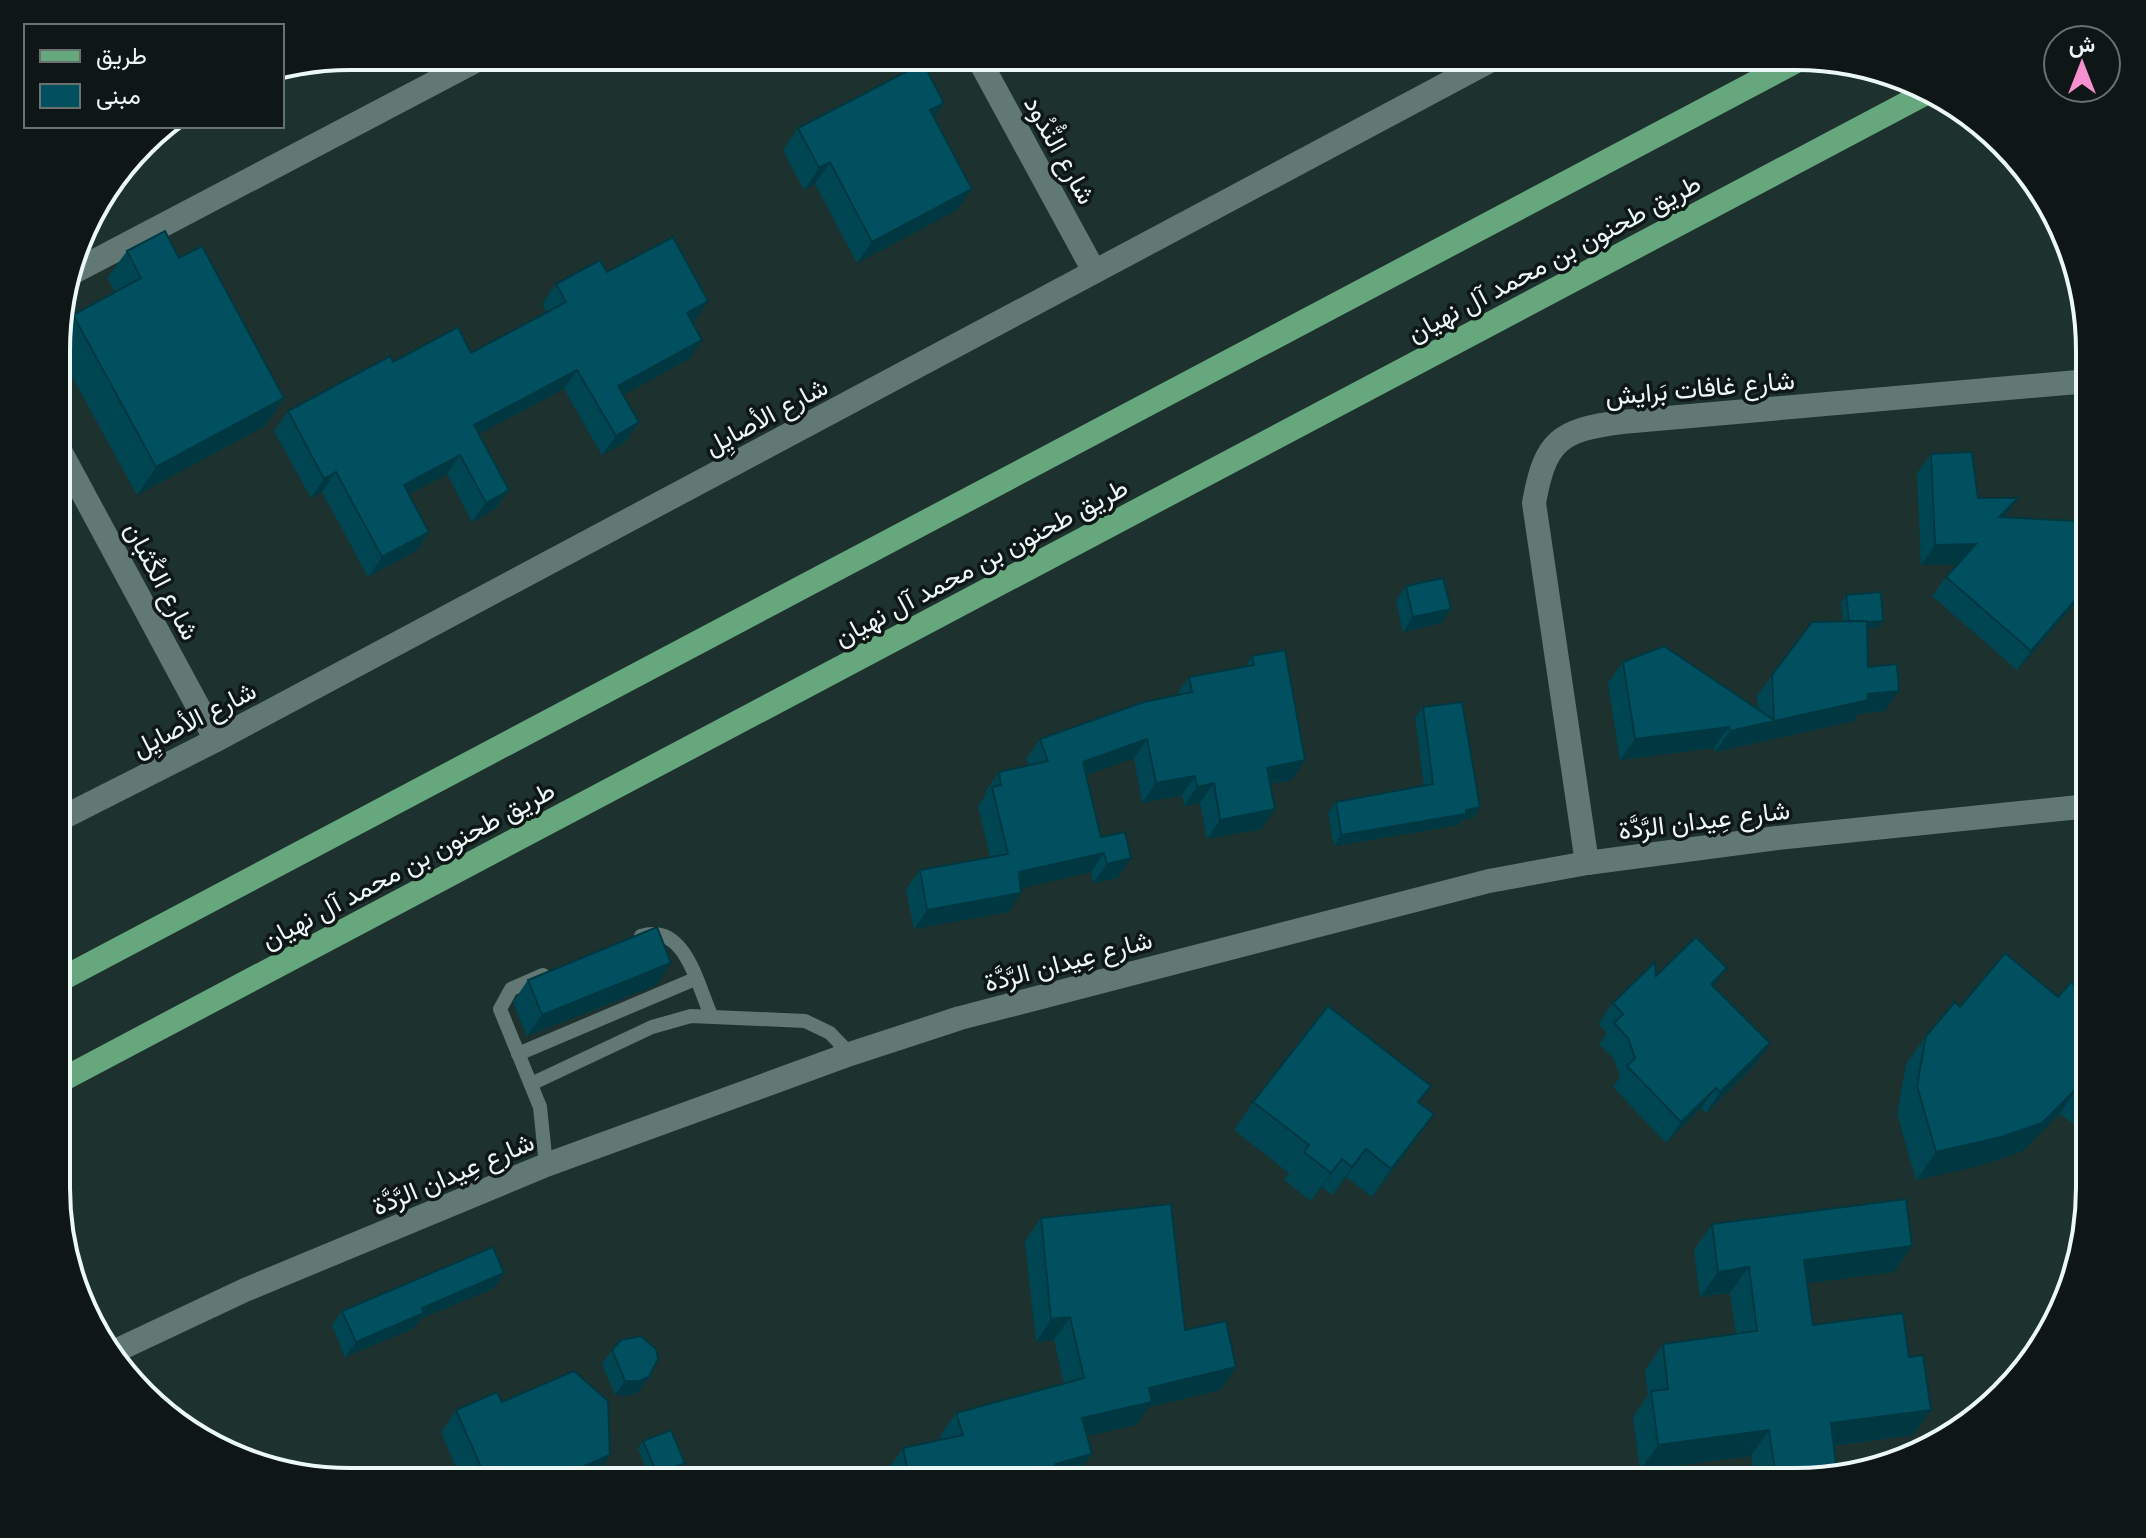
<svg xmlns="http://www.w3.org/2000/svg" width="2146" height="1538" font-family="Poppins,Vazirmatn,sans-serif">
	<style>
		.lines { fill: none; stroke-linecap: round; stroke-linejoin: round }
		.lane { stroke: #627874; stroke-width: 14 }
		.street { stroke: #627874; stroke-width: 24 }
		.primary { stroke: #66a77e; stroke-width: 24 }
		.wall { fill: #004552 }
		.shaded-wall { fill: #003842 }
		.building { fill: #00505f; stroke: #003842; stroke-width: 2 }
		.labels { text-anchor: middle; stroke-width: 7; stroke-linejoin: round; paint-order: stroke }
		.street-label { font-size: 26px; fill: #ecf8f6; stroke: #0e1716 }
		.rim { fill: none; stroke: #ecf8f6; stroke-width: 4 }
	</style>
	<rect width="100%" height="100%" fill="#1d312e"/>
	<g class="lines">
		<g class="lane">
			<path d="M641,936C685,922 697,984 711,1015"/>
			<path d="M543,975L511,989L500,1009L540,1107L546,1165"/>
			<path d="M518,1054L695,979"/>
			<path d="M531,1084L652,1027L691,1016L805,1021L830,1033L850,1054"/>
		</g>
		<g class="street">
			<path d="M977,56L1094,271"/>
			<path d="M70,274L485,56"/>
			<path d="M58,447L216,740"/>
			<path d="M58,820L216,740L1499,56"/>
			<path d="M1587,863L1534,503C1545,441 1559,430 1622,422L2089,381"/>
			<path d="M111,1353L245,1290L546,1165L850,1054L960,1018L1489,881L1587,863L1777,838L2089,806"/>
		</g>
		<g class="primary">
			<path d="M58,981L1804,57"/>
			<path d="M58,1082L1930,91"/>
		</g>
	</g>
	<g class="wall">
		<path d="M944,103L934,117L957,210L857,263L815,184L804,190L783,150L798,128Z"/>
		<path d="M127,251L179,258L284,398L265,426L137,495L58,351V335L73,315L115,292L107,278Z"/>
		<path d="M607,272L708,301L695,321L692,322L702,340L689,359L623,395L625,442L602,455L564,389L479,434L509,490L495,509L472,522L447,474L409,494L429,532L416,551L368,577L322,492L311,498L274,431L288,411L393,362L471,353L547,312L542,304L556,284Z"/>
		<path d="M1931,454L1978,498L2005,517L2077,521L2089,507V588L2017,670L1932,596L1946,577L1958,564L1921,565L1917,473Z"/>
		<path d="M1406,586L1451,609L1441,623L1403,632L1396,600Z"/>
		<path d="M1846,595L1878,628L1867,629L1868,667L1885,711L1858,714L1854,721L1715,752L1714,748L1620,760L1608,683L1623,662L1758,709L1757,696L1772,675L1843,621L1841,603Z"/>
		<path d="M1252,656L1292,780L1270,784L1261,829L1207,839L1200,803L1184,806L1182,795L1142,803L1134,758L1086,775L1101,837L1118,878L1093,883L1091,872L1021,888L1008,912L914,929L906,889L920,870L990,857L978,806L986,795L985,792L999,772L1029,766L1026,759L1040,739L1176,695L1189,677L1245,667Z"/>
		<path d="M1423,707L1480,807L1473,818L1462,820L1459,825L1334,846L1328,813L1336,802L1424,786L1415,718Z"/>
		<path d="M671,963L656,985L527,1036L513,1002L528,980Z"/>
		<path d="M1727,968L1714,986L1770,1043L1756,1064L1706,1113L1701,1108L1666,1143L1613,1087L1620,1077L1614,1059L1599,1044L1607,1033L1598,1024L1613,1003L1656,976Z"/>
		<path d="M2058,997H2089V1112L2074,1124L2059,1114L2023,1151L1982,1165L1916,1180L1897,1114L1906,1064L1926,1036L1960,1007Z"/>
		<path d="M1253,1102L1414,1142L1372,1197L1346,1177L1332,1195L1322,1187L1311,1201L1284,1180L1289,1173L1234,1130Z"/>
		<path d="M1041,1218L1185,1330L1236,1367L1220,1390L1149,1407L1136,1425L1087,1436L1076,1476L1057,1482H890L887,1471L903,1448L941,1440L940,1436L956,1413L1064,1384L1054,1340L1036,1342L1025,1241Z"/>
		<path d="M1712,1224L1912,1246L1894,1272L1807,1283L1813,1325L1909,1357L1931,1410L1913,1435L1834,1446L1836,1464L1828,1475L1797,1482H1755L1751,1456L1640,1470L1633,1417L1648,1395L1645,1370L1663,1344L1736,1334L1730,1293L1700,1297L1694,1250Z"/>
		<path d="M504,1273L494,1288L420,1319L414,1328L345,1357L332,1325L342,1311Z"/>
		<path d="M612,1350L649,1377L638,1392L629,1396L615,1395L602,1364Z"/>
		<path d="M2016,1379L1977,1410L1997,1381Z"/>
		<path d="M502,1402L595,1477L585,1482L462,1481L441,1432L456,1410Z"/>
		<path d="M643,1441L680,1470L651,1482L638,1448Z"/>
	</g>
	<g class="shaded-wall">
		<path d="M944,103L929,125L930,110Z"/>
		<path d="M830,162L815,184L804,190L819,168Z"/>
		<path d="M972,189L957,210L857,263L872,242Z"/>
		<path d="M708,301L695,321L674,332L687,313Z"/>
		<path d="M702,340L689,359L604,405L618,386Z"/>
		<path d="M577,370L564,389L460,444L474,425Z"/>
		<path d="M284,398L265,426L137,495L156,467Z"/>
		<path d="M639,422L625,442L602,455L616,436Z"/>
		<path d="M460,455L447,474L390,504L404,485Z"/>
		<path d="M336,472L322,492L311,498L324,479Z"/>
		<path d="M509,490L495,509L472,522L486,503Z"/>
		<path d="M2018,498L2004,518L1999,517Z"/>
		<path d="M429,532L416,551L368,577L382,557Z"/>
		<path d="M1976,544L1962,564L1921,565L1935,545Z"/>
		<path d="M2089,584V588L2017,670L2031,651Z"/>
		<path d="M1451,609L1441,623L1403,632L1413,617Z"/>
		<path d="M1883,621L1878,628L1844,631L1849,624Z"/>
		<path d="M1899,691L1885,711L1858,714L1854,721L1715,752L1730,731L1868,694Z"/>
		<path d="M1729,727L1714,748L1620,760L1635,739Z"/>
		<path d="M1147,739L1134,758L1069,781L1083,762Z"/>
		<path d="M1305,760L1292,780L1253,787L1267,768Z"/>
		<path d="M1195,776L1182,795L1142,803L1156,783Z"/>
		<path d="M1214,783L1200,803L1184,806L1197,787Z"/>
		<path d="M1480,807L1473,818L1462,820L1459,825L1334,846L1341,835Z"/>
		<path d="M1275,809L1261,829L1207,839L1220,820Z"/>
		<path d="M1104,853L1091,872L1005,892L1019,872Z"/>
		<path d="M1131,858L1118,878L1093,883L1107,864Z"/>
		<path d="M1021,893L1008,912L914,929L927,910Z"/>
		<path d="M671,963L656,985L527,1036L542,1015Z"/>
		<path d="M1727,968L1712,989L1711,984Z"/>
		<path d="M1770,1043L1756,1064L1706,1113L1720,1092Z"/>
		<path d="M2079,1086L2059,1114L2023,1151L1982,1165L1916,1180L1936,1152Z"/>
		<path d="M1716,1088L1701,1108L1666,1143L1681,1122Z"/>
		<path d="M2089,1102V1112L2074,1124Z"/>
		<path d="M1434,1114L1414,1142L1372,1197L1391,1169Z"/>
		<path d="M1366,1149L1346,1177L1332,1195L1352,1167Z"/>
		<path d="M1342,1159L1322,1187L1311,1201L1331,1173Z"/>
		<path d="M1912,1246L1894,1272L1786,1286L1804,1260Z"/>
		<path d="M1749,1267L1730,1293L1700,1297L1718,1272Z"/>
		<path d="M504,1273L494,1288L420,1319L414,1328L345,1357L356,1342L422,1308Z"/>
		<path d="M1070,1317L1054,1340L1036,1342L1051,1319Z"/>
		<path d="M1236,1367L1220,1390L1149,1407L1136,1425L1066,1441L1082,1418L1149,1388Z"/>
		<path d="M649,1377L638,1392L629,1396L615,1395L625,1381Z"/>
		<path d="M1931,1410L1913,1435L1813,1448L1831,1423Z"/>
		<path d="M1769,1430L1751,1456L1640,1470L1658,1445Z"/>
		<path d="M1092,1454L1076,1476L1057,1482H1042L1055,1464Z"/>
		<path d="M610,1455L595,1477L585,1482L550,1481Z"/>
		<path d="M685,1463L680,1470L652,1482L657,1474Z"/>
		<path d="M1836,1464L1828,1475L1797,1482H1767L1775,1471Z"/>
	</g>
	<g class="building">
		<path d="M923,63L944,103L930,110L972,189L872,242L830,162L819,168L798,128Z"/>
		<path d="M165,231L179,258L202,246L284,398L156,467L73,315L141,278L127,251Z"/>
		<path d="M673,237L708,301L687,313L702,340L618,386L639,422L616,436L577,370L474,425L509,490L486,503L460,455L404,485L429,532L382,557L336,472L324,479L288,411L390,356L393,362L458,327L471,353L566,302L556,284L600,260L607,272Z"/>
		<path d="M1972,452L1978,498H2018L1999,517L2077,521L2089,507V584L2031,651L1946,577L1976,544L1935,545L1931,454Z"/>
		<path d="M1443,578L1451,609L1413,617L1406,586Z"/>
		<path d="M1881,592L1883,621L1867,622V621H1849L1846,595Z"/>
		<path d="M1867,621L1868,667L1897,664L1899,691L1868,694V700L1730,731L1729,727L1635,739L1623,662L1664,646L1774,720L1772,675L1812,622Z"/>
		<path d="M1285,650L1305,760L1267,768L1275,809L1220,820L1214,783L1197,787L1195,776L1156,783L1147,739L1083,762L1101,837L1125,832L1131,858L1107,864L1104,853L1019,872L1021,893L927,910L920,870L1008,854L992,787L1001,785L999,772L1048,761L1040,739L1144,702L1192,692L1189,677L1254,665L1252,656Z"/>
		<path d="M1462,702L1480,807L1466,810V814L1341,835L1336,802L1433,784L1423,707Z"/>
		<path d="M657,927L671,963L542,1015L528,980Z"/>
		<path d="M1696,937L1727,968L1711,984L1770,1043L1720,1092L1716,1088L1681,1122L1627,1066L1635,1058L1628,1038L1614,1023L1623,1014L1613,1003L1655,962L1656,976Z"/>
		<path d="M2005,953L2058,997L2071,982L2089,997V1093L2079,1086L2042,1123L2001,1137L1936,1152L1917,1086L1926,1036L1955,1002L1960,1007Z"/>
		<path d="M1328,1006L1431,1086L1418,1102L1434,1114L1391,1169L1366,1149L1352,1167L1342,1159L1331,1173L1304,1152L1309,1145L1253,1102Z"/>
		<path d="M1906,1199L1912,1246L1804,1260L1813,1325L1903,1313L1909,1357L1923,1355L1931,1410L1831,1423L1836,1464L1775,1471L1769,1430L1658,1445L1651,1391L1668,1389L1663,1344L1757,1331L1749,1267L1718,1272L1712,1224Z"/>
		<path d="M1171,1204L1185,1330L1226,1321L1236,1367L1149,1388L1152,1402L1082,1418L1092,1454L1055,1464L1048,1482H907L910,1481L903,1448L963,1435L956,1413L1084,1378L1070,1317L1051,1319L1041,1218Z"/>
		<path d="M493,1247L504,1273L422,1308L424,1313L356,1342L342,1311Z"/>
		<path d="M641,1336L656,1349L658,1359L649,1377L639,1381H625L612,1350L621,1340Z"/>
		<path d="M574,1371L608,1401L610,1455L550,1481H487L456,1410L497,1392L502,1402Z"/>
		<path d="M2016,1379L1998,1393L1997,1381Z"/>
		<path d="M671,1430L685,1463L657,1474L643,1441Z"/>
		<path d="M366,1472L371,1481H346Z"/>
	</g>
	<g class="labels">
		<g class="street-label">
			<text transform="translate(1060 150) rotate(61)" y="9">شارع النُّدُود</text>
			<text transform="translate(1554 258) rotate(-28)" y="9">طريق طحنون بن محمد آل نهيان</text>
			<text transform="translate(1700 388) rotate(-5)" y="9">شارع غافات بَرايش</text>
			<text transform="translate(766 416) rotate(-28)" y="9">شارع الأصايِل</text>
			<text transform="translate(981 562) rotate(-28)" y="9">طريق طحنون بن محمد آل نهيان</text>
			<text transform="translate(162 581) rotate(62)" y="9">شارع الكُثبان</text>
			<text transform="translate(194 719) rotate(-27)" y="9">شارع الأصايِل</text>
			<text transform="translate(1704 820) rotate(-7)" y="9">شارع عِيدان الرَّدَّة</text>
			<text transform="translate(408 865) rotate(-28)" y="9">طريق طحنون بن محمد آل نهيان</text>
			<text transform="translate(1068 961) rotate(-15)" y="9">شارع عِيدان الرَّدَّة</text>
			<text transform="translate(453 1174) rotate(-23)" y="9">شارع عِيدان الرَّدَّة</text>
		</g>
	</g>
	<path d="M0 0H2146V1538H0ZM350 70H1796A280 280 0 0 1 2076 350V1188A280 280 0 0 1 1796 1468H350A280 280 0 0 1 70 1188V350A280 280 0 0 1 350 70Z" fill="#0e1716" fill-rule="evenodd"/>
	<path class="rim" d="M350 70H1796A280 280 0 0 1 2076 350V1188A280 280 0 0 1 1796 1468H350A280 280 0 0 1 70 1188V350A280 280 0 0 1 350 70Z"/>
	<rect x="24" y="24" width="260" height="104" fill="#0e1716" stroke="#677170" stroke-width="2"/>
	<rect x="40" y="50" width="40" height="12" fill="#66a77e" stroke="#677170" stroke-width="2"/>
	<text x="96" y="64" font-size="24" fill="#ecf8f6">طريق</text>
	<rect x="40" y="84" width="40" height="24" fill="#00505f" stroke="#677170" stroke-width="2"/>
	<text x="96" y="104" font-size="24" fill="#ecf8f6">مبنى</text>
	<g transform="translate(2082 64)"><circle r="38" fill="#0e1716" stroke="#677170" stroke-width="2"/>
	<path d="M0-6L14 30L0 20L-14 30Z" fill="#f790ce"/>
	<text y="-12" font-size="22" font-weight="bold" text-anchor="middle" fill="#ecf8f6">ش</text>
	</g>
</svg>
